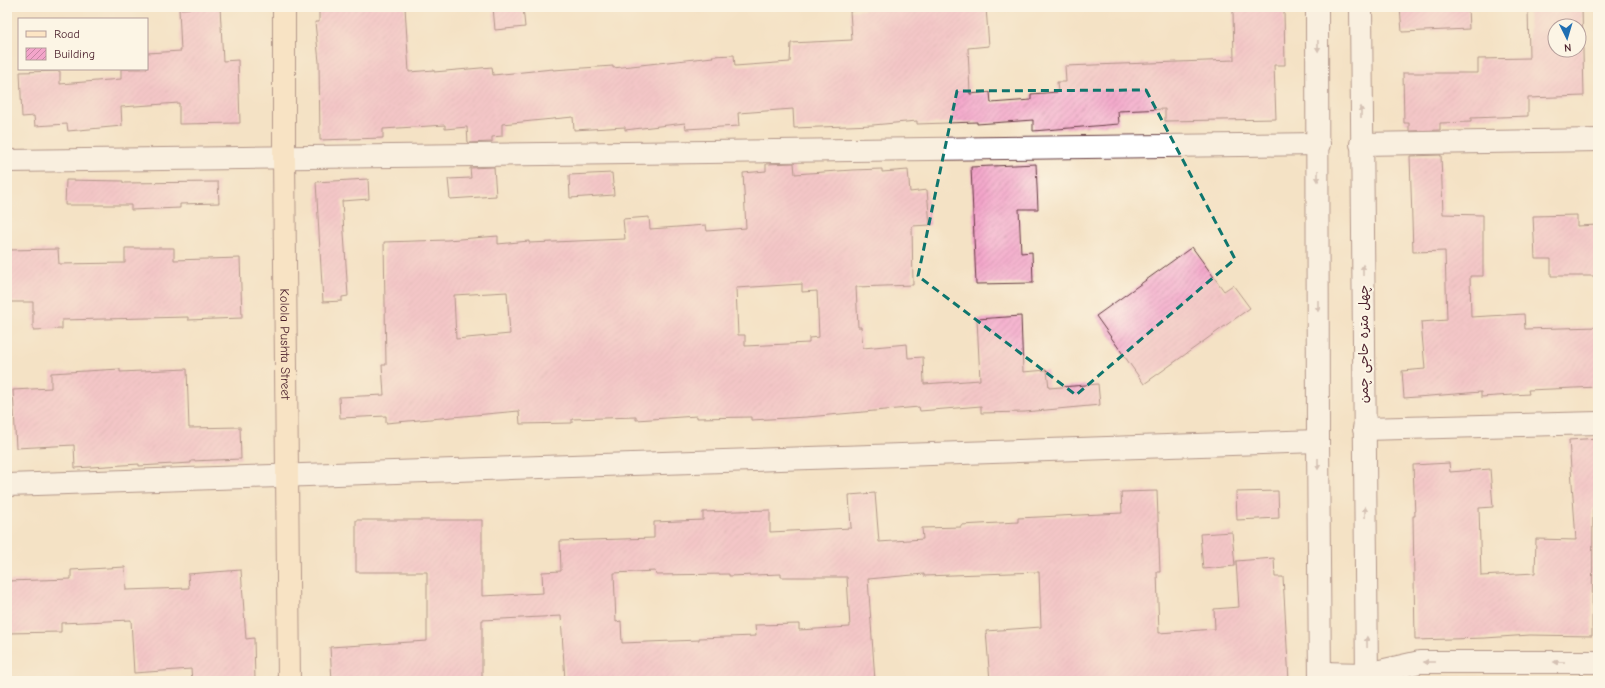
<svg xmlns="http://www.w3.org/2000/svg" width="1605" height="688" font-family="'Comic Neue','Playpen Sans Arabic',sans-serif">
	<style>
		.building { fill: url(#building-hatch); fill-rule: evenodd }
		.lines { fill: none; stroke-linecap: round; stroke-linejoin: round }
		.minor-casing { stroke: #643c42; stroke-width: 24 }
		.tertiary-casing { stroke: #643c42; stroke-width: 24 }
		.secondary-casing { stroke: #643c42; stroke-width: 24 }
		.minor { stroke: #fff; stroke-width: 22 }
		.tertiary { stroke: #fff; stroke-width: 22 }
		.secondary { stroke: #fde5c4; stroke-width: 22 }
		.oneway { fill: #ae9aa0 }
		.marked { fill: none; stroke: #0f766e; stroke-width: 3; stroke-dasharray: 8 5; stroke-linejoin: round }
		.labels { text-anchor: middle; stroke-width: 4; stroke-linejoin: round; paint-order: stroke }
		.street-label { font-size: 13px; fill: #4a1f2b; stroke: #fcf5e5 }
	</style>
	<defs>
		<pattern id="building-hatch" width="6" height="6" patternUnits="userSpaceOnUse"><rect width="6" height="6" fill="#f3a5ca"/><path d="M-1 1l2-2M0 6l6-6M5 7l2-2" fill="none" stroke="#c786a4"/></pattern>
	</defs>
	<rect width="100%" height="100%" fill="#fcf5e5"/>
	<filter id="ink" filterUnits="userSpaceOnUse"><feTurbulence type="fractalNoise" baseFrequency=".025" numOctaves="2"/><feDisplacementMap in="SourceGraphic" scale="8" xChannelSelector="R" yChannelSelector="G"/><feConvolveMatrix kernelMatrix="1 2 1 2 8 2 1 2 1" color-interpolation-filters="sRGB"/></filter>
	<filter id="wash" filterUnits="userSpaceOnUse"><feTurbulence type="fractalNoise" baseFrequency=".012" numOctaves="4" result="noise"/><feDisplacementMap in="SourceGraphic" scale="16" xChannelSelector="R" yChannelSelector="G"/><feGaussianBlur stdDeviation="0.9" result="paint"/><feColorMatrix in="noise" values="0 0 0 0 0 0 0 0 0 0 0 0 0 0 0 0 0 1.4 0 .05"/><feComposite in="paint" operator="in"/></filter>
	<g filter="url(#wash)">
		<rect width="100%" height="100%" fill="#f4e2c5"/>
		<g id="blocks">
			<g class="building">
				<path d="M220,7L223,61L238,60L240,123L179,124V103L121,107L122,126L68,131L67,124L35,126L34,116L22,117L20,72L60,71V84L121,79V69H147V53L181,51L179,9Z"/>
				<path d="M319,7H405L409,72L434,70V72L492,67L493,75L553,69V70L613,66V68L713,57L712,56L734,55L735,66L790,62L791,43L852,40L850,11L881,8V7H971V9L986,8L989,46L968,48L970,94L990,92L991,103L1031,100V94L1058,92L1057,82H1066L1065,66L1234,60L1233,11L1284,10L1285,65H1274L1276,119L1165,121V109L1118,111L1119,124L1033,131V120L977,124V122L917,124V121L873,125L794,128L793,109L738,113L739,126L686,129L685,123L625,130V127L574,130L573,117L502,124V136L492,137V142L468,143L467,127L445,129V125L383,129V138L320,140L319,62L315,22H319Z"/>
				<path d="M493,7H523L525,27L495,30Z"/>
				<path d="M1400,7H1468L1469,29L1402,32Z"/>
				<path d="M1528,7H1582L1584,96L1528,98V116L1471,118V122L1440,123V130L1409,131V123H1404L1403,73H1478V59L1529,58ZM1555,26H1579V50H1555Z"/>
				<path d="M1441,155L1443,214L1483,215V276H1470L1471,317L1524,314L1525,329L1598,327V387L1528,390L1529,394L1481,397V392L1404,398L1402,371L1425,369L1421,322L1447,320L1445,251L1413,252L1410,156Z"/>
				<path d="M794,163L795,174L852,170L882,169V172L908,170L910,192L927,190L930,225L912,226L913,285L856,287L858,327H861L863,348L907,344L908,358L923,357L924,384L980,380L977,319L1021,316L1023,372L1047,370L1049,388L1098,384L1100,405L1025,412L981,413V406L920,411L919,407L807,417L751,420V417L697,418V416L636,420V417L572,419V423L520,424L519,411L386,423V416L340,418L339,397L384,395L382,365H386L384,242L447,240L498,236V244L529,241V243L625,239L623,219L649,217L650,229L706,225L707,231L746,228L743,173L766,171V164ZM802,284V292L817,291L819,337L809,338V343L745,346V335H738L736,288ZM507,292L510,334L456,339L454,295Z"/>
				<path d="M1036,164L1038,209H1019L1021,253L1032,252L1033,283L976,284L971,167Z"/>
				<path d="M494,167L496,196L450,199L448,179L471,178L470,168Z"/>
				<path d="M612,173L614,195L570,198L569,175Z"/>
				<path d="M368,179L369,199L342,201L348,296L342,297V301L323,302L316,182Z"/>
				<path d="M66,180L123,181V183L218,182L219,203L180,204V208L131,210V205H65Z"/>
				<path d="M1577,215V226L1598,225V276H1551V259H1535L1533,216Z"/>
				<path d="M1192,247L1224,291L1233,285L1250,308L1144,384L1096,316Z"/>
				<path d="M125,248H174V260L240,258L242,318L188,320V317L62,320V329L33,330V302H9L8,250L58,249L59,264L125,263Z"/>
				<path d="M120,369V372L187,369L189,428L240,427L241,459L191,461V463L139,466V464L75,468L74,445L16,448L13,390L51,388V373Z"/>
				<path d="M1598,438V509H1593L1592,636L1530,635L1485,638L1415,640L1413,516H1415L1413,465L1449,463L1450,472L1490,469L1493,507L1479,508L1481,576L1535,573L1536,539L1576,540L1569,440Z"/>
				<path d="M1157,491L1160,572H1157L1159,633L1215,629L1214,609L1239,607L1236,561L1274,558L1275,577H1283L1289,681H990L986,631L1041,627L1039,572L924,576V574L868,579L875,681H565L561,616L482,620V681H332L330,647L427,641V572H356V520H482V596L543,593L542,572L561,571L560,541L654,538V522L703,520V512L770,510V532L851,528L849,495L875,493L879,542L923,539L922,528L961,527V525L1018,522V518L1122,513L1121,492ZM655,571L656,575L729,574V576L781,574V577H847L850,627L799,630V624L755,625L756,636L699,638V640L622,643L621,621L616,622L614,573Z"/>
				<path d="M1278,491L1279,518L1237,520L1236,492Z"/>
				<path d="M1232,532L1235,566L1203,569L1200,534Z"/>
				<path d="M125,567L126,590L189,588L188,574L241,570L246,639L254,638L255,681H192L191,669L134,673L131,620L61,623V632L7,633V581L71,579V570Z"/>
			</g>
		</g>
	</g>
	<g filter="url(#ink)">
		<use href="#blocks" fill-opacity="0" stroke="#643c42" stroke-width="1"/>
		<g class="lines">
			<defs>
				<g id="minor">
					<path d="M1361,144L1598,140"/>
					<path d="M7,161L1319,144"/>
					<path d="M1364,429L1598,423"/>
					<path d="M7,485L1318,441"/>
				</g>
				<g id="tertiary">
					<path d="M1317,7L1318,441L1320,681"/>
					<path d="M1361,7L1367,681"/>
					<path d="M1320,673L1367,674L1420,662H1598"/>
				</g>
				<g id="secondary">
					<path id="s1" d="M284,7V158L289,681"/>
				</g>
			</defs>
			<use href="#minor" class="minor-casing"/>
			<use href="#tertiary" class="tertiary-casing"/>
			<use href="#secondary" class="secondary-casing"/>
			<use href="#minor" class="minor"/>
			<use href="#tertiary" class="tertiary"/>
			<use href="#secondary" class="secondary"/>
		</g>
		<defs><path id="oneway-solid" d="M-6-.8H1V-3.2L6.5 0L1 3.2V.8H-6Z"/></defs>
		<g class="oneway">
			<use href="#oneway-solid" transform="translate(1318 46) rotate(89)"/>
			<use href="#oneway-solid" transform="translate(1361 112) rotate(-90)"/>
			<use href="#oneway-solid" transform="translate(1318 176) rotate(90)"/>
			<use href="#oneway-solid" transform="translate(1363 270) rotate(-90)"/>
			<use href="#oneway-solid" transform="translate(1318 306) rotate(90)"/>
			<use href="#oneway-solid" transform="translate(1318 464) rotate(90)"/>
			<use href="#oneway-solid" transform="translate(1365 512) rotate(-91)"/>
			<use href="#oneway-solid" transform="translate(1367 642) rotate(-91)"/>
			<use href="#oneway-solid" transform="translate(1429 662) rotate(180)"/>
			<use href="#oneway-solid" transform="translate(1559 662) rotate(180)"/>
		</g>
	</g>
	<path d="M0 0H1605V688H0ZM1146,90L1235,259L1076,395L918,276L957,91Z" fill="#f4e2c5" fill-opacity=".55" fill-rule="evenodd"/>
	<path class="marked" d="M1146,90L1235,259L1076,395L918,276L957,91Z"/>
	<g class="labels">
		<g class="street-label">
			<text dy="5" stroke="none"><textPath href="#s1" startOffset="337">Kolola Pushta Street</textPath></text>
			<text transform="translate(1363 344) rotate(-90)" y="5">چهل متره حاجی چمن</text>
		</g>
	</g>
	<rect width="1605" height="688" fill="none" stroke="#fcf5e5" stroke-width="24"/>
	<rect x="18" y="18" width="130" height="52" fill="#fcf5e5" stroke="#b59f9b"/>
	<rect x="26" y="31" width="20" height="6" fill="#fde5c4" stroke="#b59f9b"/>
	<text x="54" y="38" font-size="12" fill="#4a1f2b">Road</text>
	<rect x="26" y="48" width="20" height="12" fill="url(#building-hatch)" stroke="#b59f9b"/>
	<text x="54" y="58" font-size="12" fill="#4a1f2b">Building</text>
	<g transform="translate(1567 38) rotate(175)"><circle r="19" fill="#fcf5e5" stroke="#b59f9b"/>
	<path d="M0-3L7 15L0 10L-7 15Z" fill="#1f6fb2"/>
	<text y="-6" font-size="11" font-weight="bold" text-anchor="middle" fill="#4a1f2b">N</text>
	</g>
</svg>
